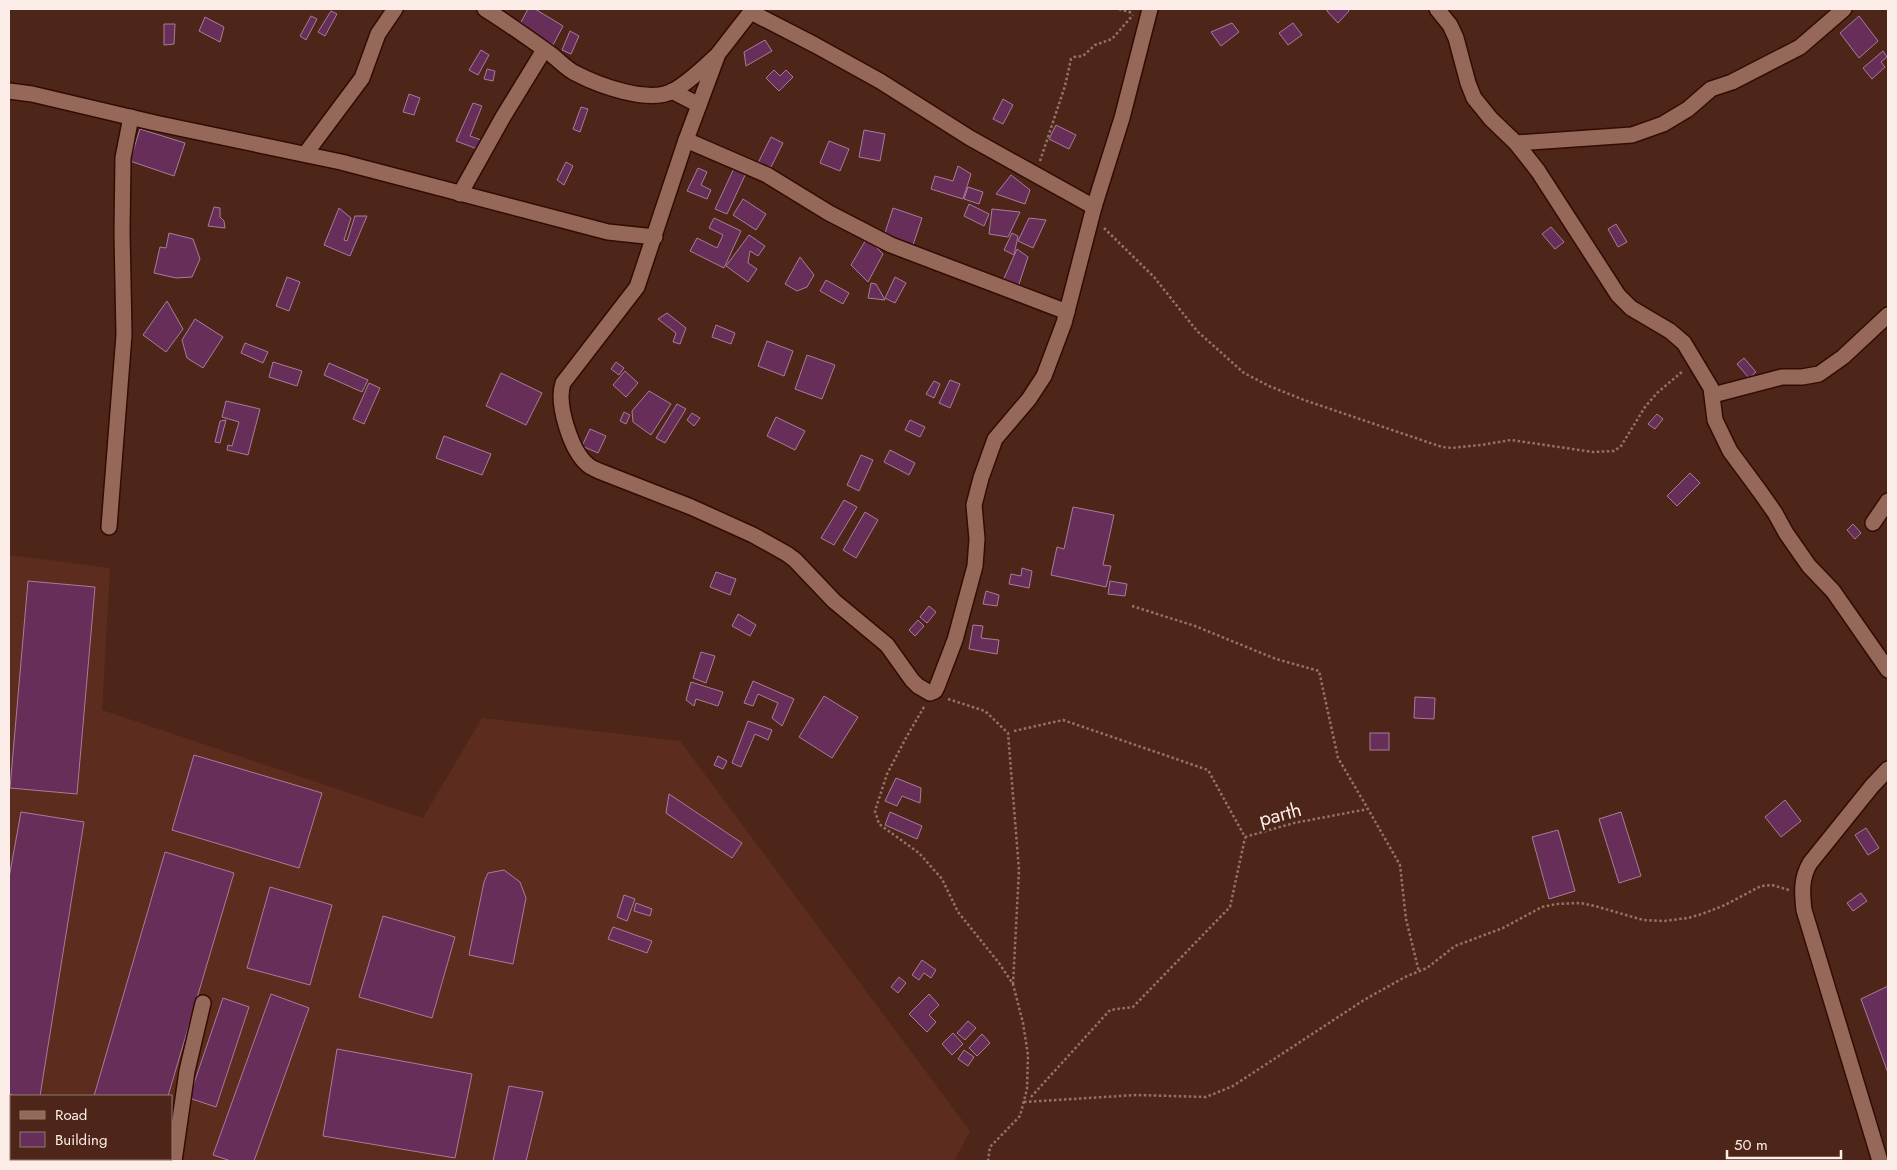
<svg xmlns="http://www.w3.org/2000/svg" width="1897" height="1170" font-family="Jost,sans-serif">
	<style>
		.built { fill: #5c2d1e; fill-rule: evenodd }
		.building { fill: #672e59; stroke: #a67d99 }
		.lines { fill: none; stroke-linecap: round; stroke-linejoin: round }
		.minor-casing { stroke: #320c03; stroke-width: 18 }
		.path { stroke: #93746b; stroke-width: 2.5; stroke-dasharray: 2.5 2.5; stroke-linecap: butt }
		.minor { stroke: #96685a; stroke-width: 15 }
		.labels { text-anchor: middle; stroke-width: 4; stroke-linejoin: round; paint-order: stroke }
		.street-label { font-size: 20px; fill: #fdede8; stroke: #4e2619 }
	</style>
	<rect width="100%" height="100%" fill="#4e2619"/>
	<path class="built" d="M9,555L110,568L102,710L423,818L482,718L680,741L970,1131L954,1161H9ZM11,1096H171V1159H11Z"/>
	<g class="building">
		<path d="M528,9H535L563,26L553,45L520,24Z"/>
		<path d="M1327,9H1347L1349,11L1338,23L1327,11Z"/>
		<path d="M331,11L337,14L325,36L318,32Z"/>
		<path d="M311,16L317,19L306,40L300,36Z"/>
		<path d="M1859,16L1878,41L1859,58L1840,33Z"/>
		<path d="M205,17L224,27L220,42L199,31Z"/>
		<path d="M1232,23L1239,32L1221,46L1211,32Z"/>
		<path d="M1293,23L1302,35L1288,45L1279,33Z"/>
		<path d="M164,24H175L174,44L164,45Z"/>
		<path d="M570,31L579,36L571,54L562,50Z"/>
		<path d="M765,40L772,51L746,66L744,52Z"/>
		<path d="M481,50L489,55L478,75L469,70Z"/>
		<path d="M1883,51L1887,57L1881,62L1885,67L1872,79L1863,68Z"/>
		<path d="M487,69L495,71L493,81L484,79Z"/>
		<path d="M774,70L780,76L786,70L793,77L779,91L766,78Z"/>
		<path d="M409,94L420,98L414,115L403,112Z"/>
		<path d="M1003,99L1013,105L1003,124L993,119Z"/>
		<path d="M473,103L482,106L470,136L484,141L480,150L456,141Z"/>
		<path d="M581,107L588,109L580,132L573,129Z"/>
		<path d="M1056,125L1076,135L1069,149L1049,139Z"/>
		<path d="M140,129L185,143L174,176L130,161Z"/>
		<path d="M864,130L885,134L880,161L859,157Z"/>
		<path d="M771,137L783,143L769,171L757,165Z"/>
		<path d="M829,141L849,149L840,171L820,163Z"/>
		<path d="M566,162L573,166L564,185L557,180Z"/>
		<path d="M735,166L747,171L727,214L715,209Z"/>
		<path d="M958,166L971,174L963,199L931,189L935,176L953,181Z"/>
		<path d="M698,168L707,172L701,185L711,190L707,199L687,191Z"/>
		<path d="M1011,175L1030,190L1025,204L996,194Z"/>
		<path d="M968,187L983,192L979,204L964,199Z"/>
		<path d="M743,199L766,214L756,230L733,215Z"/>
		<path d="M969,204L989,214L984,226L964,216Z"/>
		<path d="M214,207L220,208V217L224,221L225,228L208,226Z"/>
		<path d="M339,208L351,218L344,240L347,241L355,216H367L350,256L324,245Z"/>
		<path d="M893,208L922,218L913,245L884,236Z"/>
		<path d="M992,209L1020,212L1008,237L989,234Z"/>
		<path d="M714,218L741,231L724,268L690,251L697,238L717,248L723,235L709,228Z"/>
		<path d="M1029,218L1046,220L1033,248L1018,241Z"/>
		<path d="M1616,224L1627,242L1618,247L1608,229Z"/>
		<path d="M1551,227L1564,242L1555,249L1542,234Z"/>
		<path d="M169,233L193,239L200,259L192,277L176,278L154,273L160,247L166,248Z"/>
		<path d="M1012,233L1018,236L1014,255L1004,250Z"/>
		<path d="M749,235L765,246L758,256L750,251L748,263L757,269L748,282L726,266Z"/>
		<path d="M867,238L883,254L868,282L851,265Z"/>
		<path d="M1017,249L1028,257L1017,290L1001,285Z"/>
		<path d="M800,257L814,275L807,287L797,291L785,284Z"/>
		<path d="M287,277L300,282L289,311L276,306Z"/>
		<path d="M895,277L906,283L895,303L885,298Z"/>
		<path d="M826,280L849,293L843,304L820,291Z"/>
		<path d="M871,283L876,284L885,300L868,298Z"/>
		<path d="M167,301L183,329L166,352L143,335Z"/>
		<path d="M667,313L686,328L680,344L673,342L676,333L658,319Z"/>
		<path d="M195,319L223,337L203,368L187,358L182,340Z"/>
		<path d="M716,325L735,333L731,344L712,337Z"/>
		<path d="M767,341L793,351L784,376L758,366Z"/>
		<path d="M245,343L268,352L263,363L241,353Z"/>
		<path d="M807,355L835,365L822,399L795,389Z"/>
		<path d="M1744,358L1756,372L1749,378L1737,364Z"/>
		<path d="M273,362L302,371L297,386L269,377Z"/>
		<path d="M616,362L624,368L619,375L611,369Z"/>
		<path d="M329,363L368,380L362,392L324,375Z"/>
		<path d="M625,371L638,383L626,397L613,385Z"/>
		<path d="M501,373L542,393L526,425L486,406Z"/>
		<path d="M950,380L960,384L950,408L939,403Z"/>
		<path d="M934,381L940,384L934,398L926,394Z"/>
		<path d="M369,383L380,388L364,424L353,419Z"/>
		<path d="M649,391L671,404L651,435L633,422L632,411Z"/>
		<path d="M226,401L260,409L248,455L227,450L228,445L232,446L239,422L222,417Z"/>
		<path d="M677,404L686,409L665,443L656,438Z"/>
		<path d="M624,412L630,415L626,424L620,421Z"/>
		<path d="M692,413L700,418L694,426L687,420Z"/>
		<path d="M1657,414L1663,419L1655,429L1648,424Z"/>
		<path d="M776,417L805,431L795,450L767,436Z"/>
		<path d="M226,420L220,443L215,442L220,421Z"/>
		<path d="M910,420L925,427L920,437L905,430Z"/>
		<path d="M590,429L606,436L598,453L582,446Z"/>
		<path d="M444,436L491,454L482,475L436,458Z"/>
		<path d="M890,450L915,463L909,475L884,462Z"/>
		<path d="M861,455L873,460L859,491L847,485Z"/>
		<path d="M1690,473L1700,483L1677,506L1667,496Z"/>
		<path d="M844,500L857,507L834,545L821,538Z"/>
		<path d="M1073,507L1114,515L1103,565L1111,566L1106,587L1051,575L1057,547L1064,549Z"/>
		<path d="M865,512L878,520L856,558L843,550Z"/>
		<path d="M1853,524L1861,533L1855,539L1847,530Z"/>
		<path d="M1022,568L1032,571L1029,588L1009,584L1011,574L1021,576Z"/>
		<path d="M716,572L736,579L730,595L710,587Z"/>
		<path d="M28,581L95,587L77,794L10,788Z"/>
		<path d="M1110,581L1127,584L1125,596L1108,594Z"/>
		<path d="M986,591L999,595L997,606L983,604Z"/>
		<path d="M929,606L936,612L927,623L920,617Z"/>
		<path d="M738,614L756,625L750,636L732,626Z"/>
		<path d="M918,620L924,626L915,636L909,630Z"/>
		<path d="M973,625L983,626L981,638L999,640L997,654L969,649Z"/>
		<path d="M701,652L715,656L706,683L693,678Z"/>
		<path d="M753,681L794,699L782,726L772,718L778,703L758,694L753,706L744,703Z"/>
		<path d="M691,682L723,692L718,706L696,699L694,706L686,700Z"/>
		<path d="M824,696L858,717L832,758L799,737Z"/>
		<path d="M1415,697L1435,698L1434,719L1414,718Z"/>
		<path d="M748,721L772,730L768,740L755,734L741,767L732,763Z"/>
		<rect x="1370" y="733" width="19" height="17"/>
		<path d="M194,755L322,793L299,868L172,830Z"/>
		<path d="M718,756L727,761L723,769L714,765Z"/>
		<path d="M896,778L921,788L920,803L902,796L897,806L885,801Z"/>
		<path d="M669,794L742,843L732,858L666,813Z"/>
		<path d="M1785,800L1801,821L1781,837L1765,817Z"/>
		<path d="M21,812L84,822L40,1096H16L9,1094V878Z"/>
		<path d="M890,812L922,826L917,839L885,825Z"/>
		<path d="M1621,812L1641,876L1619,883L1599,819Z"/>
		<path d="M1866,828L1879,848L1868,855L1855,835Z"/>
		<path d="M1558,830L1575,891L1549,899L1532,837Z"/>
		<path d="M165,852L234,873L168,1096H94Z"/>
		<path d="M504,870L520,882L526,898L513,964L469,955L484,882L488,873Z"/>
		<path d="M270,887L332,905L310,985L247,968Z"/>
		<path d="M1861,893L1867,901L1853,911L1847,903Z"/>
		<path d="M624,895L635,899L627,921L617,917Z"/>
		<path d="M636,903L652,909L650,916L634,911Z"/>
		<path d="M383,916L455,937L432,1018L359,997Z"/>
		<path d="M613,927L652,941L647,953L608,939Z"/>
		<path d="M922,960L936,970L931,978L924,973L919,980L912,975Z"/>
		<path d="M899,977L906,983L898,993L891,987Z"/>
		<path d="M1888,986V1073L1861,999Z"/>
		<path d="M271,994L309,1008L254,1161H231L213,1155Z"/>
		<path d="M929,994L939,1005L929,1015L936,1022L927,1032L909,1014Z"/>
		<path d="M223,998L249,1007L216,1107L189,1098Z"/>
		<path d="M968,1021L976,1028L965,1040L957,1033Z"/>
		<path d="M953,1033L963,1044L952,1055L942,1044Z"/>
		<path d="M982,1034L990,1043L977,1056L969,1048Z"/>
		<path d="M337,1049L472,1074L455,1158L323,1136Z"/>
		<path d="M964,1050L974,1057L968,1066L958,1059Z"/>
		<path d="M509,1086L543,1092L526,1161H493Z"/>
	</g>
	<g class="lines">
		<defs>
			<g id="minor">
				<path d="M485,9C506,22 527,37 548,52C557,58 565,68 575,73C598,85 648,104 673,91C689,82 702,69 715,57"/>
				<path d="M753,9L718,54L686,140L637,287L563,383C556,404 571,451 588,465C591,468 595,469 599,471L691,507L753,535L787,554L795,560L834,601L887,645L912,680L918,686L930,693L935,691L937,687L955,640L975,566L977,539L974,505L981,478L995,439L1029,399L1044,376L1064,323L1094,207L1122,118L1150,9"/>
				<path d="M1437,9L1450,25L1456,38L1468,83L1474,98L1491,119L1516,143L1538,171L1618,295L1631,308L1670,331L1684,343L1711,388L1715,420L1730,451L1761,493L1775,513L1786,533L1809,566L1833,591L1888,670"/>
				<path d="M751,12L815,45L880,81L970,138L1094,207"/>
				<path d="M9,91L32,94L155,123L341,162L608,232L655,237"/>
				<path d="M672,91L699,105"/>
				<path d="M686,140L767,175L829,213L891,245L1067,312"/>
				<path d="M1516,143L1632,135L1663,124L1688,109L1711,89L1732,82L1800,47L1844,9"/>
				<path d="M306,153L362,78L378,34L395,9"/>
				<path d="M460,194L503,117L544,50"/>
				<path d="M1713,395L1782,377H1802L1819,374L1843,357L1888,315"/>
				<path d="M1873,523L1888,501"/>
				<path d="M109,527L124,335L122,232L123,158L131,117"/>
				<path d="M174,1161L187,1071L203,1003"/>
				<path d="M1880,1161L1804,910C1802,893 1801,878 1810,863L1872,786L1888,769"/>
			</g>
		</defs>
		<use href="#minor" class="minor-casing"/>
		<g class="path">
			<path d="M1119,9L1133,13"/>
			<path d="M1040,161L1065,86L1071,59L1074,57L1083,56L1095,45L1112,39L1133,15"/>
			<path d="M1104,228L1154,277L1197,331L1244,373L1269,386L1304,400L1442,447L1452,448L1481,445L1511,440L1593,452L1614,451L1621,446L1645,407L1657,393L1683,371"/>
			<path d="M1132,606L1195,626L1276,659L1319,671L1338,758L1368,809"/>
			<path d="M948,699L985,711L1008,733L1019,870L1013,984"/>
			<path d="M924,707L907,736L887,774L875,811L879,824L919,853L942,879L958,912L999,963L1013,984L1023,1023L1028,1055L1027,1089L1020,1116L990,1147L988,1161"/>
			<path d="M1014,731L1063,720L1208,770L1245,837L1294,823L1368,809L1400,865L1406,919L1419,972"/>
			<path d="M1031,1097L1110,1010L1133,1007L1230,907L1245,838"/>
			<path d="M1024,1102L1136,1095L1206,1097L1233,1086L1364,1000L1405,977L1427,968L1455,946L1503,928L1542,907L1556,904L1580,903L1595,906L1643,920L1664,921L1688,918L1702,914L1725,905L1761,886L1772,885L1789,890"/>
		</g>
		<use href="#minor" class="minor"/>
	</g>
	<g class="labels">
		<g class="street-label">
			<text transform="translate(1280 814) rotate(-15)" y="7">parth</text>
		</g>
	</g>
	<rect width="1897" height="1170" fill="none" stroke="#fdede8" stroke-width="20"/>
	<rect x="10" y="1095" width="162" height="65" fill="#4e2619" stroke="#94766c"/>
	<rect x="20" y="1111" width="25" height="8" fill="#96685a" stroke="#94766c"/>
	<text x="55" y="1120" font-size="15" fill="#fdede8">Road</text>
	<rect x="20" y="1132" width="25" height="15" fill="#672e59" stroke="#94766c"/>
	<text x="55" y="1145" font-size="15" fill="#fdede8">Building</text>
	<path d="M1727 1150v8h114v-8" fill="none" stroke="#fdede8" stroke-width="2.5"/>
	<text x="1734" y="1150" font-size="15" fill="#fdede8" stroke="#4e2619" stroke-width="4" paint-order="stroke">50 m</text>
</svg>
